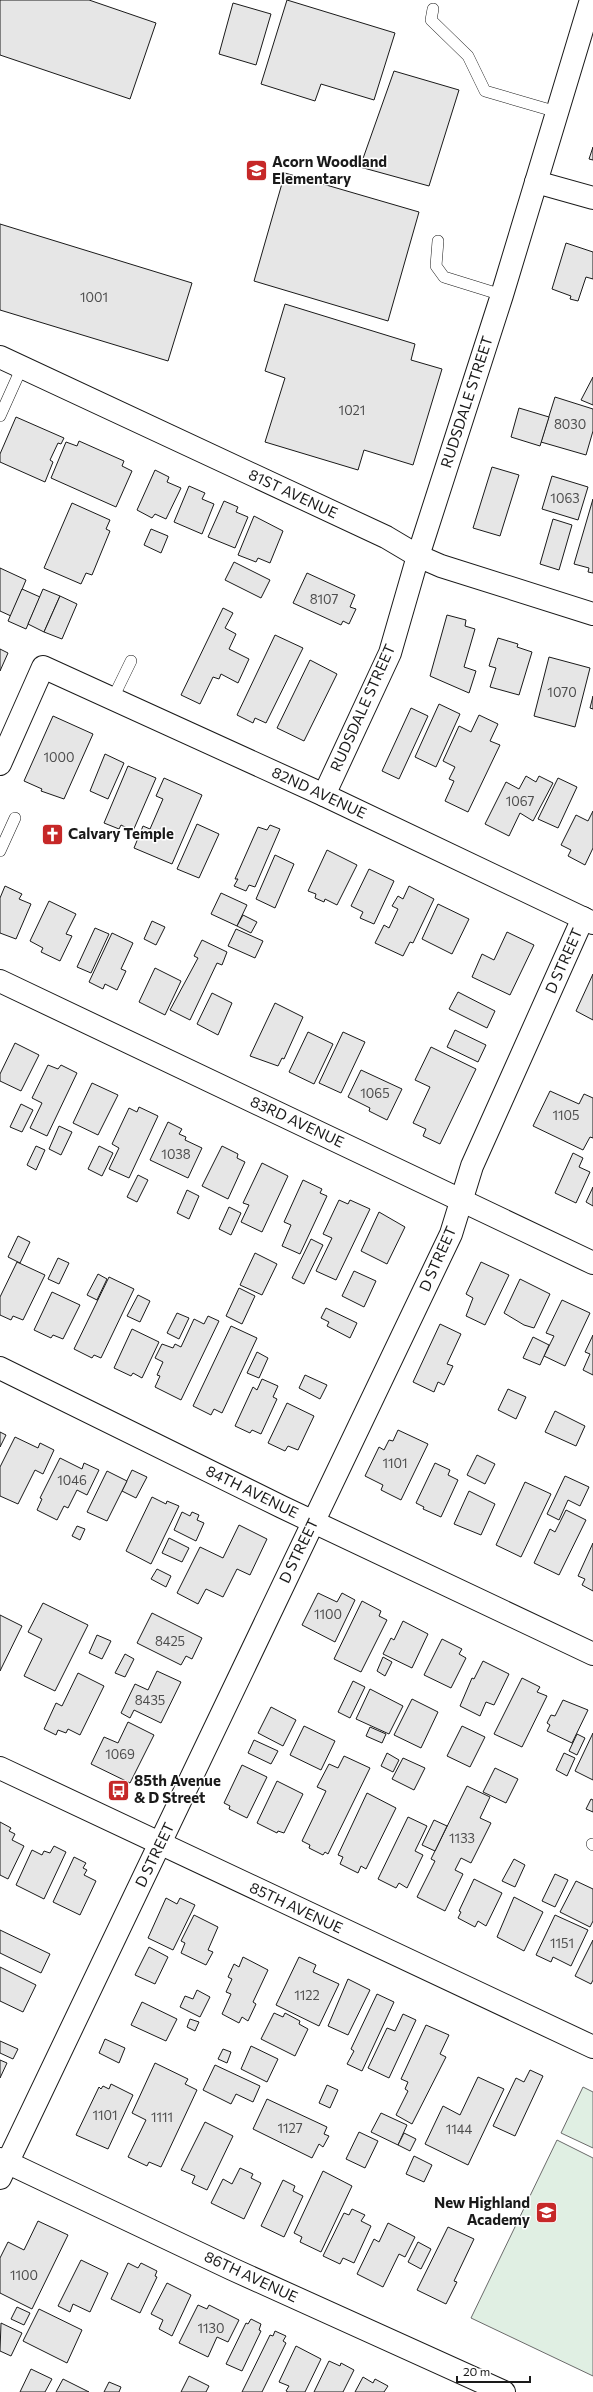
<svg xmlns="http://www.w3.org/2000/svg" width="593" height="2392" font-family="Commissioner,sans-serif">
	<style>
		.garden { fill: #e0efe3; stroke: #6a6a6a }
		.building { fill: #e6e6e6; stroke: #1a1a1a }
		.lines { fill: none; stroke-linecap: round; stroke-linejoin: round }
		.service-casing { stroke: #1a1a1a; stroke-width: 12 }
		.minor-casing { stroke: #1a1a1a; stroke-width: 24 }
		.service { stroke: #fff; stroke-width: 11 }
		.minor { stroke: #fff; stroke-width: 22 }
		.labels { text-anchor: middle; stroke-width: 3; stroke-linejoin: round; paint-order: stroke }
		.number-label { font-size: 13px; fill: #4d4d4d }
		.poi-label { font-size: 15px; font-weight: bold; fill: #1a1a1a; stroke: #fff; text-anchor: start }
		.street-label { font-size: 15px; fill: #1a1a1a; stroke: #fff }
	</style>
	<rect width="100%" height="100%" fill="#fff"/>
	<g class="garden">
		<path d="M583,2087L593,2092V2148L561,2133Z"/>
		<path d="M557,2140L593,2158V2376L471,2318Z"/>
	</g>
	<g class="building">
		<path d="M0,0H89L156,23L130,99L0,55Z"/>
		<path d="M287,0L395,33L374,100L321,84L315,101L261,84Z"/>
		<path d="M233,3L271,14L256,65L219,54Z"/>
		<path d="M394,71L459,90L429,186L360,167Z"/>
		<path d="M593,147V160L589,159Z"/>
		<path d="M285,173L419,212L388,321L254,281Z"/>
		<path d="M0,224L192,283L168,361L0,310Z"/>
		<path d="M566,243L593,252V279L586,277L578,301L570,299L571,296L552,289Z"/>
		<path d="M285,304L415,344L411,360L442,369L413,465L364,450L358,470L265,442L285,378L265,371Z"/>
		<path d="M593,377V405L581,400Z"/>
		<path d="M555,397L593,409V431L586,455L541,442Z"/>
		<path d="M519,408L549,417L540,446L511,437Z"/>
		<path d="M16,417L64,438L61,444L58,443L50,460L53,462L45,482L0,462V454Z"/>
		<path d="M79,441L124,461L122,466L132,471L116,507L51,478L66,442L77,446Z"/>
		<path d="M492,467L519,475L500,536L473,528Z"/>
		<path d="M155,470L169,477L167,482L181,488L166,519L155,514L152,518L137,510Z"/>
		<path d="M552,476L588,487L578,520L542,509Z"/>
		<path d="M189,486L205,493L202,499L214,504L202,534L174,522Z"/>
		<path d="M593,499V573L588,572L589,568L574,564Z"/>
		<path d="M224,501L238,507L236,512L248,517L235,548L208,537Z"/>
		<path d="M72,503L110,520L106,529L110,531L92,575L86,573L81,584L44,568Z"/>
		<path d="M254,516L283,531L270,563L258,558L256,562L238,555Z"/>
		<path d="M553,519L572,525L559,570L540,564Z"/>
		<path d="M151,529L168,536L161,553L144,545Z"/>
		<path d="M234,562L270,580L261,598L225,580Z"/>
		<path d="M0,568L26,580L11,616L0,611Z"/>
		<path d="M307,573L355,595L350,607L356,609L349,624L343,621L341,625L293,603Z"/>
		<path d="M22,589L40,597L26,629L8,621Z"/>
		<path d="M43,589L60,596L44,632L28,624Z"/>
		<path d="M60,596L77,604L62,639L44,632Z"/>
		<path d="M223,608L233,613L225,628L236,634L229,649L249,659L238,683L221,674L219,679L213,677L200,704L181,695Z"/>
		<path d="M447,615L466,620L465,626L475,629L464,667L476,671L469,693L430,676Z"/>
		<path d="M275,635L303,648L266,723L255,718L253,723L237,715Z"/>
		<path d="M498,638L518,644L517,647L532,652L519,695L490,687L496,668L489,666Z"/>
		<path d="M0,649L8,653L0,671Z"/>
		<path d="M549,657L590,668L575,727L534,716Z"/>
		<path d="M310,660L337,674L304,741L277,728Z"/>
		<path d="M593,696V709L590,708Z"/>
		<path d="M439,704L460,714L436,767L415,757Z"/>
		<path d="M411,708L428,716L399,779L382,771Z"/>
		<path d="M479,715L498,724L490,741L500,745L468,812L445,801L454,781L449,779L455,767L443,761L459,726L471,732Z"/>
		<path d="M53,716L93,734L64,799L41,791L42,789L24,781Z"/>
		<path d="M105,754L124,763L108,799L90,791Z"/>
		<path d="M128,766L156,778L133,831L121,825L119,829L104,823Z"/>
		<path d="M526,776L536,782L539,776L553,783L533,821L520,813L509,836L485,824L506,782L519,789Z"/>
		<path d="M164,778L202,795L172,864L134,848L143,826L150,829L163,799L156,796Z"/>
		<path d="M558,778L577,787L558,828L538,819Z"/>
		<path d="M593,811V848L585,865L568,856L571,850L561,845L576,815L588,821Z"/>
		<path d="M197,824L219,834L199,878L177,869Z"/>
		<path d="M270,825L280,829L255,887L249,885L246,891L234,886L238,879H235L258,827L267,830Z"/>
		<path d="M327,850L357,865L337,905L325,899L324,902L315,898L316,894L308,891Z"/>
		<path d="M275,855L294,864L275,908L256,899Z"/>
		<path d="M369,869L394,881L374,924L360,918L363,912L351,906Z"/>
		<path d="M5,886L22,894L19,899L31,904L16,939L0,933V898Z"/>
		<path d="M409,886L434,899L413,943L410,942L403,956L375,943L384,925L389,928L398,909L392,906L398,896L403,899Z"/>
		<path d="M221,893L247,905L237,926L211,914Z"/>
		<path d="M49,901L76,914L66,934L72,936L60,961L41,952L43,948L30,941Z"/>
		<path d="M438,904L469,919L452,954L422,939Z"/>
		<path d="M243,915L257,922L251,933L237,926Z"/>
		<path d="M152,921L165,927L156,945L144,939Z"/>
		<path d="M95,928L109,934L91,973L77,967Z"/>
		<path d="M236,929L263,941L255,958L228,946Z"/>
		<path d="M507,932L534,945L510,995L472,977L482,954L494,960Z"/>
		<path d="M112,933L133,943L121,969L126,971L117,990L105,984L103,989L89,982Z"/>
		<path d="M202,940L227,952L222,965L217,963L190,1020L170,1010L198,958L194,956Z"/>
		<path d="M155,968L181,981L165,1015L139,1002Z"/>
		<path d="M593,974V1020L576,1011Z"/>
		<path d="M458,992L495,1011L487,1028L449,1009Z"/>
		<path d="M212,993L232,1003L218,1035L197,1024Z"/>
		<path d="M275,1003L303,1017L284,1059L282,1058L278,1066L250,1056Z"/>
		<path d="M455,1030L486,1045L478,1062L447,1047Z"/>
		<path d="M308,1032L333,1044L314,1084L289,1072Z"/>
		<path d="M343,1032L365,1042L341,1093L319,1083Z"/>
		<path d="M15,1043L39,1055L21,1091L0,1081V1074Z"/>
		<path d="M431,1047L476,1069L440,1144L423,1136L426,1129L413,1123L430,1087L415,1080Z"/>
		<path d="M48,1065L58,1069L61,1065L77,1073L47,1136L30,1128L42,1103L32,1098Z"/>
		<path d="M361,1070L402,1089L387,1120L369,1111L370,1108L348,1097Z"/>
		<path d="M92,1083L118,1095L98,1135L73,1123Z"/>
		<path d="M550,1091L579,1104L584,1094L593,1098V1138L590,1137L583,1150L533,1126Z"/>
		<path d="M21,1104L33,1110L22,1132L10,1127Z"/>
		<path d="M139,1107L158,1116L129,1178L109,1169L119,1148L112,1144L129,1108L137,1112Z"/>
		<path d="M168,1122L182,1129L179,1134L186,1137L185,1140L202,1148L188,1178L150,1160Z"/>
		<path d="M59,1126L72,1132L61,1155L49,1149Z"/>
		<path d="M36,1146L45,1150L36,1170L27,1165Z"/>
		<path d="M99,1146L113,1153L102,1176L88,1169Z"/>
		<path d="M222,1146L238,1154L237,1158L245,1162L228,1199L202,1186Z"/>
		<path d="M573,1153L583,1158L579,1167L590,1172L576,1203L555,1193Z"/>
		<path d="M262,1163L288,1176L262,1232L241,1222L249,1205L243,1203Z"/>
		<path d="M138,1175L148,1180L137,1202L127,1197Z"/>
		<path d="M303,1180L322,1189L320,1193L327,1196L300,1254L282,1246L291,1225L284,1222Z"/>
		<path d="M593,1187V1206L586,1202Z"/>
		<path d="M187,1190L199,1196L189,1219L177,1213Z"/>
		<path d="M339,1200L348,1204L350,1200L370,1209L336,1280L316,1271L332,1238L323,1234Z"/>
		<path d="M229,1207L241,1213L231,1235L219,1229Z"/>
		<path d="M379,1212L405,1227L387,1264L361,1251Z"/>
		<path d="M18,1236L30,1242L20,1263L8,1257Z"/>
		<path d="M311,1239L323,1245L304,1284L292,1278Z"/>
		<path d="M255,1253L277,1264L262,1295L240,1285Z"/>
		<path d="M58,1258L69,1263L59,1284L48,1279Z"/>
		<path d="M17,1262L45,1275L23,1320L13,1316L11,1320L0,1315V1297Z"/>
		<path d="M481,1262L509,1275L485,1325L466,1316L473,1298L466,1294Z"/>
		<path d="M354,1271L376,1281L364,1307L342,1296Z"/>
		<path d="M98,1274L107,1279L97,1300L87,1295Z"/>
		<path d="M109,1277L134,1289L101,1358L94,1355L92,1358L74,1349Z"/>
		<path d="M520,1279L550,1294L534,1328L524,1325L504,1313Z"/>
		<path d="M239,1288L255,1296L242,1324L226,1316Z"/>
		<path d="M52,1292L80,1305L63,1339L53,1335L51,1338L34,1330Z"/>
		<path d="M138,1295L150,1301L140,1322L127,1316Z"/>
		<path d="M562,1300L590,1313L565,1366L544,1356L554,1336L546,1333Z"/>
		<path d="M326,1308L357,1323L350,1338L327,1326L329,1322L321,1318Z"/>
		<path d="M177,1313L189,1318L179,1339L167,1333Z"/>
		<path d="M208,1316L219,1321L181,1400L155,1387L160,1376L157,1375L163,1362L155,1358L162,1344L173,1348L175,1344L181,1347L194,1319L204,1324Z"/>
		<path d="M440,1324L461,1334L447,1364L453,1366L444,1385L438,1382L434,1392L413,1382Z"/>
		<path d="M231,1326L257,1338L222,1413L214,1409L211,1415L193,1406Z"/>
		<path d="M132,1329L159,1342L142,1378L133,1373L131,1376L114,1368Z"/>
		<path d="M593,1335V1375L583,1370L590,1354L585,1352Z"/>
		<path d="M533,1337L549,1345L540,1365L523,1358Z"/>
		<path d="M257,1352L268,1358L259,1378L247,1373Z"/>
		<path d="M305,1375L327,1385L320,1399L299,1388Z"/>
		<path d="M262,1379L278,1386L273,1397L277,1399L261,1434L252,1430L250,1433L235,1426L253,1387L257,1390Z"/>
		<path d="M508,1389L526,1397L516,1419L498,1410Z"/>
		<path d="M287,1403L314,1416L298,1450L288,1446L285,1451L268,1443Z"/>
		<path d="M555,1411L585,1426L576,1446L545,1432Z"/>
		<path d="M398,1430L428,1444L401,1500L381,1490L383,1485L365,1476L379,1447L384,1450L389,1440L393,1441Z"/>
		<path d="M0,1432L6,1435L0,1447Z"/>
		<path d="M15,1437L38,1448L40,1443L54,1450L43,1474L35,1470L18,1504L0,1496V1467Z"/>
		<path d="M477,1455L495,1464L485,1484L467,1475Z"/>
		<path d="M60,1458L82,1469L84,1463L99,1470L87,1495L77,1490L68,1508L64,1506L57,1520L37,1510L42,1499L40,1498Z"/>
		<path d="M435,1463L450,1470L448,1475L458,1480L441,1517L423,1509L424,1507L416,1503Z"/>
		<path d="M132,1470L147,1477L136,1498L122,1491Z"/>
		<path d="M107,1471L127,1481L107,1521L87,1512Z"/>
		<path d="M565,1476L589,1487L580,1506L568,1500L559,1520L547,1514Z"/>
		<path d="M525,1482L551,1494L521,1557L496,1545Z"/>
		<path d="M469,1491L495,1504L481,1535L454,1524Z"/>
		<path d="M152,1497L166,1504L167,1501L179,1506L151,1564L126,1551Z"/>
		<path d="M566,1510L586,1520L559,1575L534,1563L550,1529L555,1532Z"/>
		<path d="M182,1512L190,1516L192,1512L199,1515L197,1520L204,1523L196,1541L174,1530Z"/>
		<path d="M239,1525L267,1539L250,1575L237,1569L223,1597L206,1589L198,1604L177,1593L200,1547L223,1558Z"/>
		<path d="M77,1526L85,1529L80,1540L72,1536Z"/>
		<path d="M169,1538L189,1548L182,1562L162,1553Z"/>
		<path d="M593,1543V1591L582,1585L585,1579L578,1576Z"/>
		<path d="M157,1569L171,1576L166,1587L151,1579Z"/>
		<path d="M318,1593L337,1602L342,1593L355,1600L335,1642L302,1625Z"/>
		<path d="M362,1601L381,1611L379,1616L387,1620L361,1672L334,1659Z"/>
		<path d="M43,1603L88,1625L55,1691L24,1676L42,1639L28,1632Z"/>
		<path d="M152,1613L202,1638L192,1659L186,1656L181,1665L137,1643Z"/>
		<path d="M0,1615L22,1626L0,1671Z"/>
		<path d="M403,1621L428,1634L412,1668L383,1654L391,1638L394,1640Z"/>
		<path d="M97,1635L111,1641L102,1659L89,1653Z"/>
		<path d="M442,1639L462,1649L459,1654L466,1658L451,1688L424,1675Z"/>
		<path d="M125,1654L134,1659L125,1677L115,1673Z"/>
		<path d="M383,1657L392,1662L385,1676L377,1671Z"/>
		<path d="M483,1661L509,1674L494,1705L486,1702L480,1716L460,1706L472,1678L474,1679Z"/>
		<path d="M157,1671L181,1682L161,1723L134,1710L130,1718L121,1713L135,1684L148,1690Z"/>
		<path d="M78,1673L104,1686L80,1735L68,1729L66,1733L58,1730L56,1735L44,1729L56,1703L62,1706Z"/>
		<path d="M522,1678L540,1687L537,1692L547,1696L522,1747L494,1734Z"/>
		<path d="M353,1681L365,1687L350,1718L338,1712Z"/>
		<path d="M370,1689L403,1706L389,1734L356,1719Z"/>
		<path d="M412,1699L438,1712L421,1748L394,1735Z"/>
		<path d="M563,1700L588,1710L572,1743L547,1731L550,1725L547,1723L551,1715L555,1716Z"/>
		<path d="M271,1707L296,1720L283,1746L258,1733Z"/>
		<path d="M128,1722L154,1735L130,1783L91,1764L104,1737L118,1743Z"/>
		<path d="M304,1726L335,1741L321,1770L290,1755Z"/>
		<path d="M462,1726L485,1737L470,1767L447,1756Z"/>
		<path d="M370,1727L386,1734L382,1743L366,1736Z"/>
		<path d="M593,1733V1780L575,1771Z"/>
		<path d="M577,1734L585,1738L577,1755L569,1751Z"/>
		<path d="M254,1740L278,1751L271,1764L248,1753Z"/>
		<path d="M387,1753L399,1760L393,1772L381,1766Z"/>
		<path d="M564,1753L575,1758L567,1776L556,1770Z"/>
		<path d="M344,1756L370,1768L328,1854L325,1852L323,1855L309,1848L310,1845L302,1841L326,1791L317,1787L329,1764L338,1768Z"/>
		<path d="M403,1758L425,1768L414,1790L392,1779Z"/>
		<path d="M242,1765L267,1777L247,1818L229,1809L230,1806L224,1803Z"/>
		<path d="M495,1768L518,1779L506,1803L483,1792Z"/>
		<path d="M277,1781L303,1794L284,1833L278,1831L277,1833L257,1823Z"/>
		<path d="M467,1786L490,1797L480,1818L491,1823L471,1863L461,1858L455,1870L463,1874L445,1911L417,1897L435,1861L431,1859Z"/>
		<path d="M367,1793L396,1808L366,1869L361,1866L358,1873L340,1864L343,1857L338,1855Z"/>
		<path d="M591,1799L593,1800V1812L586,1809Z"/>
		<path d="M408,1817L427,1826L415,1851L423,1855L407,1888L399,1883L396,1888L378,1879Z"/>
		<path d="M434,1820L447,1826L435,1851L422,1845Z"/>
		<path d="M0,1822L11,1828L9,1831L15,1834L12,1840L24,1846L8,1879L0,1875Z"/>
		<path d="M54,1846L66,1852L44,1899L16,1885L32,1850L42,1855L44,1851L50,1853Z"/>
		<path d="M74,1857L86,1863L83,1868L87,1870L84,1875L96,1881L80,1915L53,1902Z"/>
		<path d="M514,1859L525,1865L515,1887L502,1881Z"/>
		<path d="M555,1874L568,1880L555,1907L542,1901Z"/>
		<path d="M474,1879L502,1893L486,1926L478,1921L475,1927L458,1918L461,1912L459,1911Z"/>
		<path d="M576,1881L593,1889V1921L590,1927L560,1912Z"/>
		<path d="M514,1897L543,1912L524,1951L497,1937Z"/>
		<path d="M166,1898L177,1904L180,1898L195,1905L173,1950L148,1938Z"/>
		<path d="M194,1915L218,1927L208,1950L213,1952L206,1965L181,1953L185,1943L181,1941Z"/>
		<path d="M555,1915L588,1930L571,1966L553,1957L551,1962L536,1955Z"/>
		<path d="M0,1930L50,1954L41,1973L0,1953Z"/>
		<path d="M593,1940V1980L591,1984L575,1976Z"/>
		<path d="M149,1947L168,1957L155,1984L135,1975Z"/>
		<path d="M243,1957L268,1970L253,2002L256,2004L248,2021L242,2017L239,2023L222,2014L231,1994L226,1992L232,1979L228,1977L234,1964L239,1967Z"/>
		<path d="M299,1957L316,1965L313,1972L339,1984L319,2026L276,2005Z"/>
		<path d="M0,1967L36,1985L23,2012L0,2001Z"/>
		<path d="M348,1979L370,1990L348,2035L328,2026Z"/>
		<path d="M197,1990L210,1997L200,2017L180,2007L185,1996L193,1999Z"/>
		<path d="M377,1994L394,2002L362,2071L347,2064L354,2051L351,2049Z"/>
		<path d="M142,2002L177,2019L166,2041L131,2025Z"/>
		<path d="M274,2013L283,2017L285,2013L300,2021L299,2024L308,2029L295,2056L261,2039Z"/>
		<path d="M403,2014L416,2020L389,2078L368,2068L387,2028L395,2031Z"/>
		<path d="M190,2019L199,2022L195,2031L187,2027Z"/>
		<path d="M426,2025L449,2035L440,2054L446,2057L412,2124L396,2115L408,2091L405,2089L408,2082L401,2079Z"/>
		<path d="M105,2039L125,2048L119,2063L99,2053Z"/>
		<path d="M0,2041L18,2049L13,2059L0,2053Z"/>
		<path d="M251,2046L278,2059L267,2082L241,2069Z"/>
		<path d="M223,2049L231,2052L227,2063L218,2059Z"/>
		<path d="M0,2060L7,2063L0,2078Z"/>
		<path d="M155,2063L188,2079L185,2084L197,2090L161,2167L149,2162L147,2166L128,2157L146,2120L132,2113Z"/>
		<path d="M215,2065L260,2086L253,2102L236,2094L231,2104L203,2090Z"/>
		<path d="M530,2070L543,2076L515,2136L493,2126L516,2078L524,2082Z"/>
		<path d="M478,2077L504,2089L468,2165L425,2144L443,2106L460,2115Z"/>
		<path d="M111,2084L133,2095L108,2149L76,2135L99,2087L101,2089L103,2086L109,2089Z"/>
		<path d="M327,2085L338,2090L330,2108L319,2103Z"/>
		<path d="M267,2099L327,2127L324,2134L329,2136L323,2147L319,2144L312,2158L253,2129Z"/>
		<path d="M381,2113L407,2125L398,2145L371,2132Z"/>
		<path d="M205,2122L233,2136L207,2190L192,2183L195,2176L181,2170Z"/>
		<path d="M359,2132L378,2141L365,2168L346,2159Z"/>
		<path d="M404,2133L416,2139L410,2151L398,2145Z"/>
		<path d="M414,2156L432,2165L424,2182L406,2174Z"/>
		<path d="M240,2168L253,2174L251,2178L261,2183L244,2219L211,2203L223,2179L232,2184Z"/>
		<path d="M323,2171L352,2186L321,2252L300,2242L302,2237L294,2233Z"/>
		<path d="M283,2180L295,2186L293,2191L303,2196L284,2237L261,2226Z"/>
		<path d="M352,2209L365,2215L361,2221L371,2226L354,2263L343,2258L340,2264L323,2256L344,2213L349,2215Z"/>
		<path d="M38,2221L68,2235L32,2309L0,2293V2258L8,2242L24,2250Z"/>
		<path d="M388,2223L415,2237L405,2257L399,2254L383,2287L357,2274L374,2239L379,2242Z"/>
		<path d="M448,2227L474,2239L454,2281L457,2282L446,2304L417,2290Z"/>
		<path d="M418,2242L431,2249L421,2269L408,2262Z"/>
		<path d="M81,2260L108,2273L90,2312L73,2304L70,2312L58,2306Z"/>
		<path d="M128,2263L138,2268L141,2263L157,2271L155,2276L157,2277L140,2313L111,2299Z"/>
		<path d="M167,2283L191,2295L172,2336L159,2329L163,2320L151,2314Z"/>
		<path d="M198,2305L207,2309L209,2305L239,2320L228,2342L217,2337L208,2357L179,2343Z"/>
		<path d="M17,2307L30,2313L24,2325L11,2319Z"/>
		<path d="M39,2309L82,2330L67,2363L23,2341Z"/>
		<path d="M251,2319L261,2324L259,2330L261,2331L242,2371L226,2364L246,2323L248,2324Z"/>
		<path d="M1,2323L22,2333L11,2356L0,2351Z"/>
		<path d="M275,2331L286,2336L283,2341L286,2343L262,2392H242L270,2335L273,2336Z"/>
		<path d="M296,2346L321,2359L305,2392H288L286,2391L289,2386L279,2382Z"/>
		<path d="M329,2361L340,2366L341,2363L354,2370L343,2392H314Z"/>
		<path d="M31,2369L52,2379L45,2392H20Z"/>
		<path d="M189,2376L209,2386L206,2392H181Z"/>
		<path d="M363,2377L373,2383L375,2379L388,2386L384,2392H355Z"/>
		<path d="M63,2379L89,2392H56Z"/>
		<path d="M109,2382L121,2387L119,2392H104Z"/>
	</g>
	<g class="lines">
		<defs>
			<g id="service">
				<path d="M433,9L431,20L468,56L485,91L557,112"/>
				<path d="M438,241L436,266L444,277L502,295"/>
				<path d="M0,416L22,367"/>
				<path d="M113,698L131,661"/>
				<path d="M0,851L15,818"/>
				<path d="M592,1844L593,1845"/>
			</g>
			<g id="minor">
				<path d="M536,182L593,198"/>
				<path d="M0,357L386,537L418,556L441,566L593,614"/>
				<path d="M0,764L43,667L324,795L593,923"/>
				<path d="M324,795L390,653L418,556L502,295L591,0"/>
				<path d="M0,981L593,1263"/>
				<path d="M0,1368L282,1507L593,1654"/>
				<path d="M0,1768L593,2047"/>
				<path d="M0,2159L232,2269L504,2392"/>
				<path d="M0,2178L451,1234L472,1166L583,918"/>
			</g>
		</defs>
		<use href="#service" class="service-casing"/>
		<use href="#minor" class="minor-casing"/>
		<use href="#service" class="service"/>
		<use href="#minor" class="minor"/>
	</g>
	<defs>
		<symbol id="school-square" viewBox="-11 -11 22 22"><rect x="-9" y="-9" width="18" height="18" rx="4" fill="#c62828" stroke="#fff"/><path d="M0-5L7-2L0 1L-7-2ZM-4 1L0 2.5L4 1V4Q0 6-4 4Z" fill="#fff"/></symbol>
		<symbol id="church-square" viewBox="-11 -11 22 22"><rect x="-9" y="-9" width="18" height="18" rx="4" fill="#c62828" stroke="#fff"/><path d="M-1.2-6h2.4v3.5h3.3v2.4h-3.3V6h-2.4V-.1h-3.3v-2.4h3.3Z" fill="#fff"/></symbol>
		<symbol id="bus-square" viewBox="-11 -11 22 22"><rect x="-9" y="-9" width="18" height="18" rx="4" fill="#c62828" stroke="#fff"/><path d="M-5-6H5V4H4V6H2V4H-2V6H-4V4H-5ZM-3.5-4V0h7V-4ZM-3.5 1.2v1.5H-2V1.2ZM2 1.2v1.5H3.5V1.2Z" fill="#fff"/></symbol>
	</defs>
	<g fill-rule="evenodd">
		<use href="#school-square" x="244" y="158" width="25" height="25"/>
		<use href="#church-square" x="40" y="822" width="25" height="25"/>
		<use href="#bus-square" x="106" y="1778" width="25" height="25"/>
		<use href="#school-square" x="534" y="2200" width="25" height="25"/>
	</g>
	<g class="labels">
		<g class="number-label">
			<text x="94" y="302">1001</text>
			<text x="352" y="415">1021</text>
			<text x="570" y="429">8030</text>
			<text x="565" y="503">1063</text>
			<text x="324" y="604">8107</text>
			<text x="562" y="697">1070</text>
			<text x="59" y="762">1000</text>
			<text x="520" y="806">1067</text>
			<text x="375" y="1098">1065</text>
			<text x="566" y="1120">1105</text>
			<text x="176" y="1159">1038</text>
			<text x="395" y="1468">1101</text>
			<text x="72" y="1485">1046</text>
			<text x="328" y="1619">1100</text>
			<text x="170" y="1646">8425</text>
			<text x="150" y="1705">8435</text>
			<text x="120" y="1759">1069</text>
			<text x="462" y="1843">1133</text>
			<text x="562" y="1948">1151</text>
			<text x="307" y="2000">1122</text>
			<text x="105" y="2120">1101</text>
			<text x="162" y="2122">1111</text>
			<text x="290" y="2133">1127</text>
			<text x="459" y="2134">1144</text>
			<text x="24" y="2280">1100</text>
			<text x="211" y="2333">1130</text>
		</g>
		<g class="poi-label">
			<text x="272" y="167">Acorn Woodland<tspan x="272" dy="17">Elementary</tspan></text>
			<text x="68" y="839">Calvary Temple</text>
			<text x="134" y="1786">85th Avenue<tspan x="134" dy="17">&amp; D Street</tspan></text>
			<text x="530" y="2208" text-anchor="end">New Highland<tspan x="530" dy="17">Academy</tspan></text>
		</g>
		<g class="street-label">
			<text transform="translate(467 402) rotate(-72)" y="5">RUDSDALE STREET</text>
			<text transform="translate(293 494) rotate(25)" y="5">81ST AVENUE</text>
			<text transform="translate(363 708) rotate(-66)" y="5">RUDSDALE STREET</text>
			<text transform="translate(319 793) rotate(25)" y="5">82ND AVENUE</text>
			<text transform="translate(564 961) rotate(-66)" y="5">D STREET</text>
			<text transform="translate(297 1122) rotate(25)" y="5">83RD AVENUE</text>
			<text transform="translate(438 1259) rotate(-66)" y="5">D STREET</text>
			<text transform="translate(252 1492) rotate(26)" y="5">84TH AVENUE</text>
			<text transform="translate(299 1551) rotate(-64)" y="5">D STREET</text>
			<text transform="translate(155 1855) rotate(-64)" y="5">D STREET</text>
			<text transform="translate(296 1908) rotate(25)" y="5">85TH AVENUE</text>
			<text transform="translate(251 2277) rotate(25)" y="5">86TH AVENUE</text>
		</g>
	</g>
	<path d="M457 2376v6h73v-6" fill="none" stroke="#1a1a1a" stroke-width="2"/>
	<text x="463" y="2376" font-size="12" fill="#1a1a1a" stroke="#ffffff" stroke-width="3" paint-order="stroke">20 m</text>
</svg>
